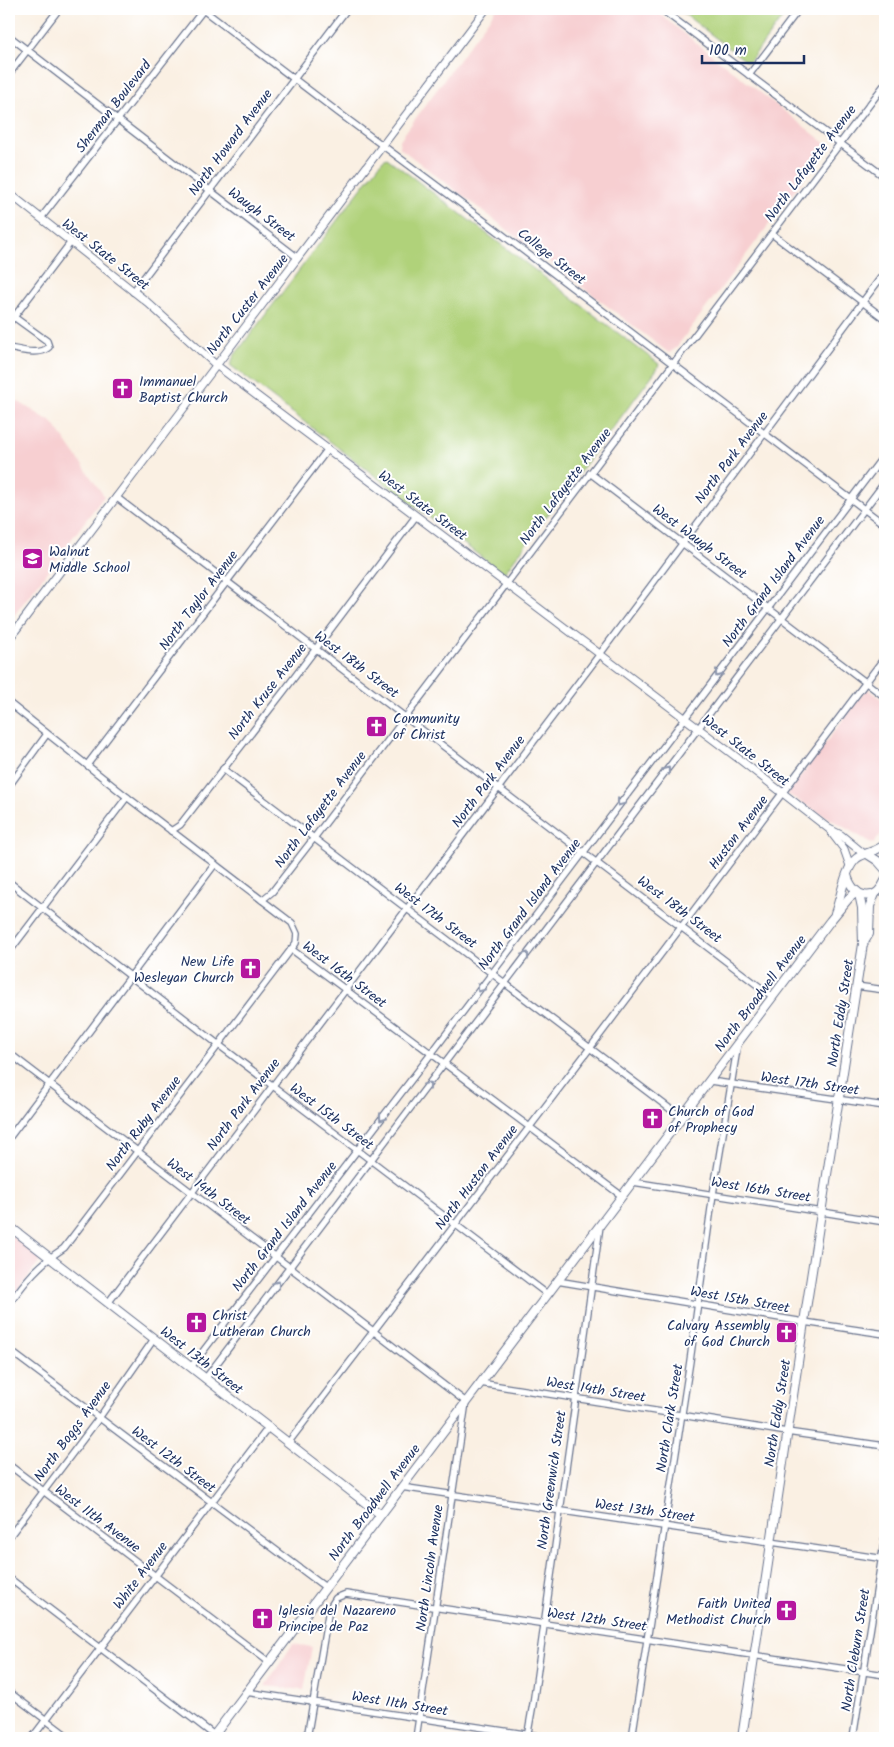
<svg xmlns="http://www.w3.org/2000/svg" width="894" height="1747" font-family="Kalam,sans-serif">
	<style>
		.built { fill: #f7cfd1 }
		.green { fill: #b0d27a; stroke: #66806c }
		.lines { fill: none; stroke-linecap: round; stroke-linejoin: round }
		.minor-casing { stroke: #69738d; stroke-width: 8 }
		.tertiary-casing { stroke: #69738d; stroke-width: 9 }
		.secondary-casing { stroke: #69738d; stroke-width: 10 }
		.minor { stroke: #fff; stroke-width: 5.5 }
		.tertiary { stroke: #fff; stroke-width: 7 }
		.secondary { stroke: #fff; stroke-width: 8 }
		.oneway { stroke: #8d97ae }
		.labels { text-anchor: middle; stroke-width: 4; stroke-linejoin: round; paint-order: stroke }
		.street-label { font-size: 14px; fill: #1b2f5e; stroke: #fff }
		.poi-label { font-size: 14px; fill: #1b2f5e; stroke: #fff; text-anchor: start }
	</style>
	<rect width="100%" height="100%" fill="#fff"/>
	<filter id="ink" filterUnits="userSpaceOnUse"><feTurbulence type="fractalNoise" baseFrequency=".02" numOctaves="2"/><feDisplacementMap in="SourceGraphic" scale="10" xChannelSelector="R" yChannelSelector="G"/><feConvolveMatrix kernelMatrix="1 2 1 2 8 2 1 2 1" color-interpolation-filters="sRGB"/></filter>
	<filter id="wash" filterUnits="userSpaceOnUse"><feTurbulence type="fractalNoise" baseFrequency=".0096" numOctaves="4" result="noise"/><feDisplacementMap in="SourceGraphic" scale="20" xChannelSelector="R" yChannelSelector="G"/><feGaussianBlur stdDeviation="1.12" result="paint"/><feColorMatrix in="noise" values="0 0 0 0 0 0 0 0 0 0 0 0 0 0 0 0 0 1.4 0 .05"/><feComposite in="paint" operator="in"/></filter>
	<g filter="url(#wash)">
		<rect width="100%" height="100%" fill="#faf0e3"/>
		<g class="built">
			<path d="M496,9H653L824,142L826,149L675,349L669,353L400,148L399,141Z"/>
			<path d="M9,396L53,423L104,496L9,622Z"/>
			<path d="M867,688L885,702V830L873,844L787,794Z"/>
			<path d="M9,1234L42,1259L9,1302Z"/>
			<path d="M293,1644L312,1647L304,1690L265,1686Z"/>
		</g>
		<g class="green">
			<path d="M678,9H789L750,61L747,62Z"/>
			<path d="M387,158L659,364L657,369L505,572L502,573L230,365L234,356L383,160Z"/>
		</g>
	</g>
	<g filter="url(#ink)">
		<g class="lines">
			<defs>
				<g id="minor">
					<path d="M202,9L339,113L495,229L885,525"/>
					<path d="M661,9L885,177"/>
					<path d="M9,36L298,258"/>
					<path d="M9,74L59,9"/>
					<path d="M749,75L799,9"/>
					<path d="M41,218L204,9"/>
					<path d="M772,234L885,319"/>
					<path d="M133,292L347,9"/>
					<path d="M14,317L71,242"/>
					<path d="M9,323L14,317L47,341L49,347C40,356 20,350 9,348"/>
					<path d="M590,473L885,697"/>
					<path d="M116,497L773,997"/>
					<path d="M9,703L127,797L292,923L297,934L296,943L64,1248C39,1264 26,1280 9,1304"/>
					<path d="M87,765L328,449"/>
					<path d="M223,769L682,1118"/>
					<path d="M9,786L47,734"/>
					<path d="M171,831L180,825L284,691L416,516"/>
					<path d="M9,882L219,1045L547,1294"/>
					<path d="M262,900L272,892L314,838L885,84"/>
					<path d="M291,949L622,1196"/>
					<path d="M9,952L127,797"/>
					<path d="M856,986L885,990"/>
					<path d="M9,1053L466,1402L416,1738"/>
					<path d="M710,1081L885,1106"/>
					<path d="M9,1138L215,864"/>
					<path d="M633,1182L885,1222"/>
					<path d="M557,1281L804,1322L885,1334"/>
					<path d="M108,1303L600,654L885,272"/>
					<path d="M9,1350L325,1587"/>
					<path d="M191,1367L431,1054L885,454"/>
					<path d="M205,1379L885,482"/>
					<path d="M480,1383L787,1432L885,1446"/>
					<path d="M288,1443L590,1048L885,657"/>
					<path d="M9,1465L269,1662"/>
					<path d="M401,1487L885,1559"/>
					<path d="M9,1537L99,1418L154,1339"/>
					<path d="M9,1578L214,1735"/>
					<path d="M9,1692L70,1738"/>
					<path d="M246,1692L551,1738"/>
					<path d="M32,1738L268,1428"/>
					<path d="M307,1738L329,1609L336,1598L346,1594L885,1675"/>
					<path d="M527,1738L533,1704L600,1226"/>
					<path d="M632,1738L690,1361L713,1194L738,1043"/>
					<path d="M853,1738L885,1537"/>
				</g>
				<g id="tertiary">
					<path d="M9,193L147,302L216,365L739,759L829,829L841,835L864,854"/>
					<path d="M9,639L486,9"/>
					<path d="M831,832L844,849L850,866"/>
				</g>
				<g id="secondary">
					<path d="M867,854L878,861L885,869"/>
					<path d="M847,875C853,898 875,904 885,881"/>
					<path d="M835,913C841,898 845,867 857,858C866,852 877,852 885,844"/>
					<path d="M863,944L869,934L870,906L875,894"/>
					<path d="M9,1226L380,1514"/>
					<path d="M212,1738L830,921L849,898L857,892"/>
					<path d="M742,1738L804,1322L863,944L862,908L859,894"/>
				</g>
			</defs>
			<use href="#minor" class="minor-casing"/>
			<use href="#tertiary" class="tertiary-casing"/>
			<use href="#secondary" class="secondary-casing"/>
			<use href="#minor" class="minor"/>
			<use href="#tertiary" class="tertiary"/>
			<use href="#secondary" class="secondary"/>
		</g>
		<defs><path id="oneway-chevron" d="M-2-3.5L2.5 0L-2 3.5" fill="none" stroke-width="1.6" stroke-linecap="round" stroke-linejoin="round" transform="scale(1.25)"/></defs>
		<g class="oneway">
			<use href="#oneway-chevron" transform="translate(718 674) rotate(127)"/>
			<use href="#oneway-chevron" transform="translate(667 770) rotate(-52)"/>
			<use href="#oneway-chevron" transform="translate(620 803) rotate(127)"/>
			<use href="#oneway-chevron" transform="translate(526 955) rotate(-53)"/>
			<use href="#oneway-chevron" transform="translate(480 989) rotate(127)"/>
			<use href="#oneway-chevron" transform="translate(428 1085) rotate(-53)"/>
			<use href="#oneway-chevron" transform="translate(382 1118) rotate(127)"/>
			<use href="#oneway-chevron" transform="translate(277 1284) rotate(-53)"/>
		</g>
	</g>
	<defs>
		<symbol id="church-square" viewBox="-11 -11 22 22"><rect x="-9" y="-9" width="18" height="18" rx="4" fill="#b5179e" stroke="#fff"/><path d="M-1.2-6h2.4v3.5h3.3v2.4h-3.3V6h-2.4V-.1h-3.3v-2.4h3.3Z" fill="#fff"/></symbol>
		<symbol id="school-square" viewBox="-11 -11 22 22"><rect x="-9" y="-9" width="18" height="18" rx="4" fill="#b5179e" stroke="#fff"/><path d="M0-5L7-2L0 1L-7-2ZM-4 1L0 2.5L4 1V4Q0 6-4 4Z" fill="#fff"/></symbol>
	</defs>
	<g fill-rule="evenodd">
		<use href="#church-square" x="110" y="376" width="25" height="25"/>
		<use href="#school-square" x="20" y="546" width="25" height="25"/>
		<use href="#church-square" x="364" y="714" width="25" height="25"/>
		<use href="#church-square" x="238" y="956" width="25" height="25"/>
		<use href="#church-square" x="640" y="1106" width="25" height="25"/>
		<use href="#church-square" x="184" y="1310" width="25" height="25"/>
		<use href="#church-square" x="774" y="1320" width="25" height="25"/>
		<use href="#church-square" x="774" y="1598" width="25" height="25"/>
		<use href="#church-square" x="250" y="1606" width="25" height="25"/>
	</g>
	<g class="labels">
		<g class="street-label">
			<text transform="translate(113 106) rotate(-52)" y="5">Sherman Boulevard</text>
			<text transform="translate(230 142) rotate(-53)" y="5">North Howard Avenue</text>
			<text transform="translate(810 163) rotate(-53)" y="5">North Lafayette Avenue</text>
			<text transform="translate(262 214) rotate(37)" y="5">Waugh Street</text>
			<text transform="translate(106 254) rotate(38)" y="5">West State Street</text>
			<text transform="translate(552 256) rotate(38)" y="5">College Street</text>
			<text transform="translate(247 304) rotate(-52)" y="5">North Custer Avenue</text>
			<text transform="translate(731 457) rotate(-53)" y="5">North Park Avenue</text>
			<text transform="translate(565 486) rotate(-53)" y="5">North Lafayette Avenue</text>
			<text transform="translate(423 505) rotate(37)" y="5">West State Street</text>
			<text transform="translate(700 541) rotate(37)" y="5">West Waugh Street</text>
			<text transform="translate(773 581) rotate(-53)" y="5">North Grand Island Avenue</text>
			<text transform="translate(198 600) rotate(-53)" y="5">North Taylor Avenue</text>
			<text transform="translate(357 664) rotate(37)" y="5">West 18th Street</text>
			<text transform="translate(267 691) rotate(-52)" y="5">North Kruse Avenue</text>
			<text transform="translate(746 750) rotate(38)" y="5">West State Street</text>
			<text transform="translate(488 781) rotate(-53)" y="5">North Park Avenue</text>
			<text transform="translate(320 809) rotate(-53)" y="5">North Lafayette Avenue</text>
			<text transform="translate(738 832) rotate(-53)" y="5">Huston Avenue</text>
			<text transform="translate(529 904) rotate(-53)" y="5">North Grand Island Avenue</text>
			<text transform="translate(680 909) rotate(37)" y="5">West 18th Street</text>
			<text transform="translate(436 915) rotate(37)" y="5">West 17th Street</text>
			<text transform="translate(345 974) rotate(37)" y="5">West 16th Street</text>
			<text transform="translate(760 993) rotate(-53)" y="5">North Broadwell Avenue</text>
			<text transform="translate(840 1013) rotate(-81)" y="5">North Eddy Street</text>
			<text transform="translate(810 1083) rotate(8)" y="5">West 17th Street</text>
			<text transform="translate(243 1104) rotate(-53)" y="5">North Park Avenue</text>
			<text transform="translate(332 1116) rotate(37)" y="5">West 15th Street</text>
			<text transform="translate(143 1123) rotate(-53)" y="5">North Ruby Avenue</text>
			<text transform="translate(476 1177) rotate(-53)" y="5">North Huston Avenue</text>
			<text transform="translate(761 1189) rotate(9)" y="5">West 16th Street</text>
			<text transform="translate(209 1191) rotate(37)" y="5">West 14th Street</text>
			<text transform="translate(284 1226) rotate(-52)" y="5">North Grand Island Avenue</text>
			<text transform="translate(740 1299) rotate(10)" y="5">West 15th Street</text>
			<text transform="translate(202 1360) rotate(38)" y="5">West 13th Street</text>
			<text transform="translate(596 1389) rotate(9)" y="5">West 14th Street</text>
			<text transform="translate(777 1413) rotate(-81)" y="5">North Eddy Street</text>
			<text transform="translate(669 1418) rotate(-81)" y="5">North Clark Street</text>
			<text transform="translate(72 1431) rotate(-54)" y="5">North Boggs Avenue</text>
			<text transform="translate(174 1459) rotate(37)" y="5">West 12th Street</text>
			<text transform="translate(551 1480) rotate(-82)" y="5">North Greenwich Street</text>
			<text transform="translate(374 1502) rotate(-53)" y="5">North Broadwell Avenue</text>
			<text transform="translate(645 1510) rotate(8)" y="5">West 13th Street</text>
			<text transform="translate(98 1518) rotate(37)" y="5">West 11th Avenue</text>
			<text transform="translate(429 1568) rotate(-82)" y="5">North Lincoln Avenue</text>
			<text transform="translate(140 1575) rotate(-53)" y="5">White Avenue</text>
			<text transform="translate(597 1619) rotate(8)" y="5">West 12th Street</text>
			<text transform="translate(855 1650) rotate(-81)" y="5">North Cleburn Street</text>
			<text transform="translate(400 1703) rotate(9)" y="5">West 11th Street</text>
		</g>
		<g class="poi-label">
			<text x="139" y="386">Immanuel<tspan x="139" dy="16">Baptist Church</tspan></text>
			<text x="49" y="556">Walnut<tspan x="49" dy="16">Middle School</tspan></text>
			<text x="393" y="723">Community<tspan x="393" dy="16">of Christ</tspan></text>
			<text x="234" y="966" text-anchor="end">New Life<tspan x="234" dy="16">Wesleyan Church</tspan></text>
			<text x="668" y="1116">Church of God<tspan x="668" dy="16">of Prophecy</tspan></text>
			<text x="212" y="1320">Christ<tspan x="212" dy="16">Lutheran Church</tspan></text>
			<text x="770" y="1330" text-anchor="end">Calvary Assembly<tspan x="770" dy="16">of God Church</tspan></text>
			<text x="771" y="1608" text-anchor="end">Faith United<tspan x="771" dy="16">Methodist Church</tspan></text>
			<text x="278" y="1615">Iglesia del Nazareno<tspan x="278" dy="16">Principe de Paz</tspan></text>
		</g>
	</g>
	<rect width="894" height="1747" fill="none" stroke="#fff" stroke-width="30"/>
	<path d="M702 55v8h102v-8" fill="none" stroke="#1b2f5e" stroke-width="2.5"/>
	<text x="709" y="55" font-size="15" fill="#1b2f5e" stroke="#ffffff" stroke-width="4" paint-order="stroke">100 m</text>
</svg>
